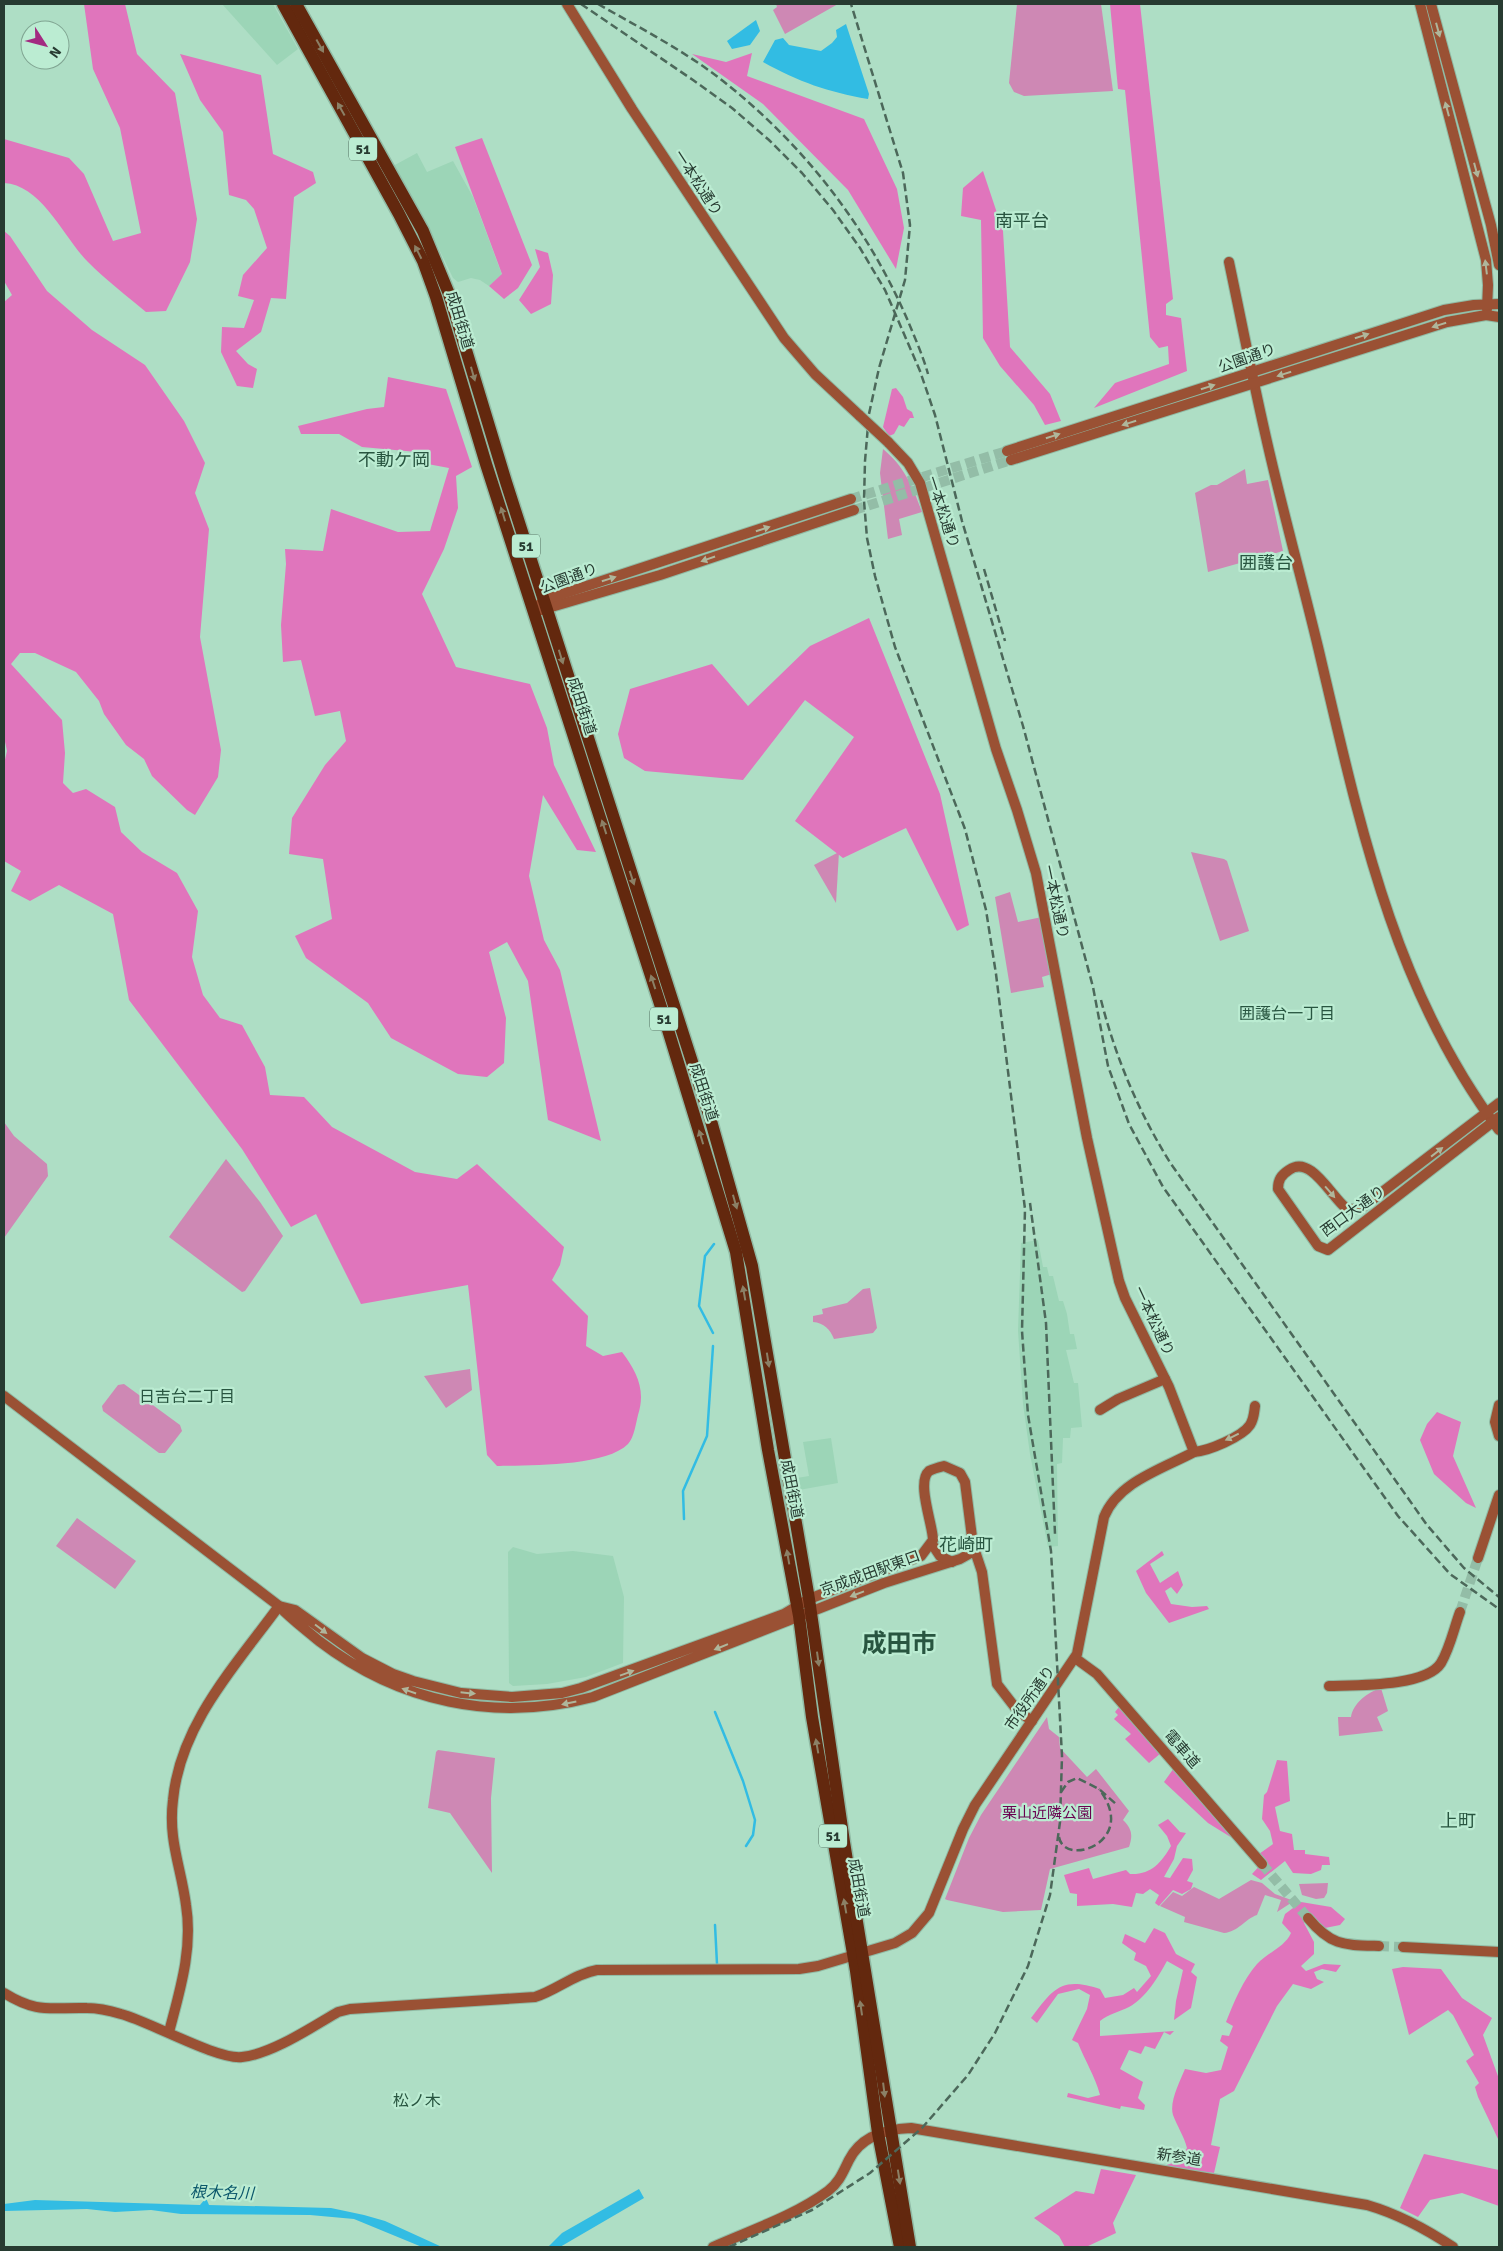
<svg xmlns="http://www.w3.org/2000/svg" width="1503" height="2251" font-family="Signika,'Noto Sans JP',sans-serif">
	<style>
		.built { fill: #9cd5b7 }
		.green { fill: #ce88b4 }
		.forest { fill: #e075bc }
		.water { fill: #32bce3 }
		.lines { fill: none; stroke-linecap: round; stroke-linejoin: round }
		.stream { stroke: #32bce3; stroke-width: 2.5 }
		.secondary-tunnel { stroke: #93bda7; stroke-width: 10; stroke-dasharray: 10 5; stroke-linecap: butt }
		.secondary-casing { stroke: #90baa4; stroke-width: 12 }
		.highway-casing { stroke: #90baa4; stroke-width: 15 }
		.secondary { stroke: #9a5134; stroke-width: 10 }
		.highway { stroke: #63280e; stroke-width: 12 }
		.rail { stroke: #4c685a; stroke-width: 2.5; stroke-dasharray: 8 4; stroke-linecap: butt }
		.secondary-bridge-casing { stroke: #90baa4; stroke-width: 12; stroke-linecap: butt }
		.secondary-bridge { stroke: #9a5134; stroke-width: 10 }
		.oneway { fill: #afb69b }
		.oneway2 { fill: #8b8066 }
		.labels { text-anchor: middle; stroke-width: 4.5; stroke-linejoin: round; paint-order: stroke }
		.shield { fill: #bbecd2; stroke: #537061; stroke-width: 1 }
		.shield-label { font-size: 14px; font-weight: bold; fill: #273b31 }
		.street-label { font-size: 15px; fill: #273b31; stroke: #bbecd2 }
		.park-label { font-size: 15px; fill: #690250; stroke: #bbecd2 }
		.neighbourhood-label { font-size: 16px; fill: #285540; stroke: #bbecd2 }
		.water-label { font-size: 16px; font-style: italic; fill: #0b576b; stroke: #bbecd2 }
		.quarter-label { font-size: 18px; fill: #285540; stroke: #bbecd2 }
		.town-label { font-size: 25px; font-weight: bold; fill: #285540; stroke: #bbecd2 }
	</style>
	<rect width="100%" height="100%" fill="#aedec5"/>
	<g class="built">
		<path d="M222,4H273L298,49L277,65Z"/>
		<path d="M417,153L427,172L453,161L473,197L502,275L489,286L480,280L471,278L458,282L453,278L422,214L393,166Z"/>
		<path d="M1038,1240L1043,1267H1047L1049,1276H1053L1059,1301H1063L1067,1314L1070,1334H1074L1077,1349L1066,1350L1074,1383H1078L1082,1427L1071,1428L1070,1438H1063L1062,1463L1057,1464L1058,1546L1048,1547L1030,1454L1023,1404L1018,1331L1021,1243Z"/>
		<path d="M831,1438L838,1483L799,1490L797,1478L809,1476L803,1442Z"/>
		<path d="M513,1547L537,1554L573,1551L613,1556L624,1597L623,1663L586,1677L547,1684L513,1686L509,1683L508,1552Z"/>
	</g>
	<g class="green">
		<path d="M776,4H838L785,34L773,10L777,7Z"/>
		<path d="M1017,4H1101L1113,91L1024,96L1014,92L1009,83Z"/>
		<path d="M883,449C904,466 913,487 922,512L899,519L902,535L888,539L880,473Z"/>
		<path d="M1245,469L1247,484L1268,480L1283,551L1208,572L1195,493L1211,485H1217Z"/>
		<path d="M839,852L836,903L814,865Z"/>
		<path d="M1191,852L1224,859L1227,861L1249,931L1220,941Z"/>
		<path d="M1010,892L1018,922L1042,917L1052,974L1042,977L1044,987L1011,993L995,897Z"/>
		<path d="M4,1122L14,1136L47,1164L48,1176L4,1238Z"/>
		<path d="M226,1159L260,1202L283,1236L245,1291L242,1292L169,1237Z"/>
		<path d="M870,1288L877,1328L873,1333L834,1339C830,1329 824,1323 813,1322V1316L823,1314L822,1309L847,1303L863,1289Z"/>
		<path d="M470,1369L472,1390L446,1408L424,1376Z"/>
		<path d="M124,1384L180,1425L182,1431L165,1453H159L103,1411L102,1406L118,1385Z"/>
		<path d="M77,1518L136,1561L115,1589L56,1546Z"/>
		<path d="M1381,1688L1388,1711L1377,1717L1383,1731L1339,1736L1338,1717H1351C1353,1703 1368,1692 1381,1688Z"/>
		<path d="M1047,1717L1049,1729L1059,1737L1060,1748L1087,1777L1096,1769L1129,1811L1123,1820C1132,1829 1133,1835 1129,1847L1050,1869L1041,1910L1003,1912L947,1900L945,1899L969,1838L981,1815Z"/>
		<path d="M438,1750L495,1758L491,1798L492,1873L450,1813L428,1808L436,1752Z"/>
		<path d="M1251,1880L1262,1883L1275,1894L1294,1901L1277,1912L1281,1900L1265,1895L1257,1915C1245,1919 1238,1932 1224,1933L1184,1922L1185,1917L1160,1906L1173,1892L1182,1896L1194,1887L1219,1899Z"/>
		<path d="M1328,1883L1327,1893L1324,1898L1316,1899L1302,1895L1299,1884Z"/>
	</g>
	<g class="forest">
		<path d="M84,4H125L137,54L175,93L197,219L190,262L166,311L146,312C127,296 106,280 88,262C64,238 42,185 4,183V139L69,158L84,174L113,241L141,233L120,128L93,69Z"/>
		<path d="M1110,4H1140L1173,299L1166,304V315L1181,318L1187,371L1094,408L1115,383L1169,364L1168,346L1159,348L1150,337L1125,90L1118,89Z"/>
		<path d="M752,53L747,76L864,119L897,189L904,228L896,269L848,190L763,104L692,54L726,62Z"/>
		<path d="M180,54L261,75L273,154L313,172L316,183L294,197L286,299L271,298L261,332L236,351L248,364L257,369L253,388L237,386L221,352L222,327L244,328L254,300L238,296L243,275L267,248L254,209L246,200L229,195L223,132L200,100Z"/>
		<path d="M482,138L532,265L518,288L504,299L489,286L502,274L455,147Z"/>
		<path d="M983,171L1003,231L1010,347L1050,394L1061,421L1045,425L1034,405L1000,366L983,338L981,220L961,216L963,188Z"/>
		<path d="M4,231L10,236L47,291L92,330L145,365L184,421L205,463L195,493L209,529L200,637L221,750L218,777L195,815L187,810L152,776L144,759L126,745L104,714L99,701L76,672L35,653H20L11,664L62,720L65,753L63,783L73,793L86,789L115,807L121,832L142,852L177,873L198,911L192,957L203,995L220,1018L242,1025L265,1067L270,1095L304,1097L332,1127L415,1172L457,1179L477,1164L564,1247L560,1265L552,1280L588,1316L586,1346L603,1356L622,1352C637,1372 646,1390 638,1415C636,1423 634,1438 628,1444C605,1467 529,1465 497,1466L487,1455L468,1285L361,1304L316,1214L291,1227L242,1149L129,1000L113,914L59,885L30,901L11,891L21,871L4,861V764L7,751L4,737V302L12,295L4,281Z"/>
		<path d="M535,249L548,253L553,275L551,304L531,314L519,300L540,267Z"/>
		<path d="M388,377L446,389L472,467L456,476L458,508L444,549L422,594L456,667L530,684L547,728L554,765L596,852L577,850L543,795L529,876L544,940L560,970L601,1141L548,1120L528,981L507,942L489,952L506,1018L504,1063L487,1077L458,1074L391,1038L368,1003L306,958L295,936L332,919L323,859L289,854L292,818L325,765L346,741L340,711L315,716L301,660L283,662L281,625L286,564L285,549L323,551L331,509L398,532L430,531L449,468L417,462V452L362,447L339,434H301L298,426L367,409L384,407Z"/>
		<path d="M896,388L903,397L907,409L912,412L914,418H910L904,427L899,425L894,434L889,436L883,427L892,389Z"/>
		<path d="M869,618L940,794L969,925L957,931L906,828L843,858L795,821L854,737L805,700L743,780L645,771L624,758L618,734L630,689L712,664L748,706L810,646Z"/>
		<path d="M1437,1412L1461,1422L1453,1456L1476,1508L1466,1503L1434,1474L1420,1440L1427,1424Z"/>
		<path d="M1162,1551L1164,1555L1150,1564L1160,1583L1178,1571L1183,1585L1177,1594L1171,1587L1165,1591L1171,1604L1192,1607L1207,1606L1209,1609L1169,1623L1146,1593L1136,1571Z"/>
		<path d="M1119,1707L1161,1753L1149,1763L1125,1739L1131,1734L1114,1719L1118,1715L1115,1712Z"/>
		<path d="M1277,1760L1287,1761L1290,1801L1275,1807L1280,1831L1292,1834L1294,1850H1305V1854L1329,1857L1330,1865H1322L1321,1870L1311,1874L1293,1873L1285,1861L1261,1880L1252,1874L1264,1861L1259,1854L1273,1844L1270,1831L1262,1819L1264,1795L1267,1792Z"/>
		<path d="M1174,1768L1237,1841L1208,1823L1164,1782Z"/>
		<path d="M1168,1819L1180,1832L1186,1833L1177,1846L1174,1859L1164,1877L1170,1878L1183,1858L1192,1859L1193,1870L1187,1881L1193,1883L1191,1889L1182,1894L1173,1890L1159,1906L1155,1903L1159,1895L1150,1889L1143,1894L1136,1893L1132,1907L1113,1904L1077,1906V1894L1070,1893L1064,1875L1089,1868L1093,1879L1126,1870L1130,1874C1151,1875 1161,1863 1171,1846L1167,1836L1158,1825Z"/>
		<path d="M1301,1902L1331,1907L1345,1919L1340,1925L1325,1928L1309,1913L1304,1923L1314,1942V1954L1301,1966L1306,1971L1324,1964L1341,1965L1336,1972L1322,1969L1314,1972L1317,1979L1324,1982L1311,1989L1293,1984L1277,2006L1234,2091L1220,2099L1211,2145L1220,2147L1214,2173L1163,2166C1176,2163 1181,2160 1187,2148C1184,2136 1177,2126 1173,2115C1169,2102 1180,2081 1185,2069L1206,2073L1221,2070L1228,2047L1220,2041L1222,2035L1229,2036L1233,2026L1226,2022C1234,2002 1243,1980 1257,1964C1267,1953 1285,1947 1291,1933L1282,1923L1285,1914Z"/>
		<path d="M1154,1928L1165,1933L1176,1954L1195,1964L1191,1972L1197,1977L1191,2008L1174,2020L1176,2001L1183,1970L1167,1961C1158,1977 1146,1998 1129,2007C1119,2012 1109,2014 1100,2021V2036L1174,2031L1170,2035L1164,2032L1155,2049L1145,2046L1141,2054L1129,2050L1120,2069L1143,2082L1138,2098L1145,2105L1144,2110L1121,2106L1120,2109L1067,2097L1068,2093L1088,2098L1100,2095C1095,2076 1085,2061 1078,2043L1072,2040L1087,2009L1090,1995L1079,1989L1058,1994L1037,2023L1031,2018C1053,1989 1061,1976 1100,1989L1105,1998L1123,1995L1134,1988L1137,1992L1151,1976L1146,1966L1134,1960L1136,1953L1122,1943L1125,1934L1145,1943Z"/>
		<path d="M1403,1967L1441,1969L1462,1998L1492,2018L1483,2035L1499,2079V2141L1478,2097L1475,2087L1479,2083L1466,2061L1474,2055L1453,2015L1448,2010L1409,2035L1392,1969Z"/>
		<path d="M1424,2154L1499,2170V2206L1462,2193L1430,2200L1418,2217L1400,2208Z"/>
		<path d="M1101,2169L1136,2175L1113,2223L1116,2233L1086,2247H1065L1059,2236L1034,2218L1076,2191L1094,2194Z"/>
	</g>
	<g class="water">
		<path d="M756,20L760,31L750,45L732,49L727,41Z"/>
		<path d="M846,24L869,94L868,99C828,92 799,82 763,62L775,40L783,38L789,45L821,51L832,43L837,37L836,30Z"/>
		<path d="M639,2189L644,2198L560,2247H548L562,2233Z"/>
		<path d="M206,2198L209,2205L331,2208L364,2215L385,2221L442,2247H422L354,2219L310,2215L181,2214L151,2210L115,2212L87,2209L4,2211V2204L35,2200L200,2205Z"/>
	</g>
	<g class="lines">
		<g class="stream">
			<path d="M713,1333L699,1306L705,1256L714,1244"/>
			<path d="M684,1519L683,1491L707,1436L713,1346"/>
			<path d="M715,1712L743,1781L755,1820L753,1835L746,1846"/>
			<path d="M715,1925L717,1964"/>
		</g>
		<g class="secondary-tunnel">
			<path d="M851,499L1007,451"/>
			<path d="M854,510L1011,460"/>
			<path d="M1460,1612L1478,1558"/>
			<path d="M1262,1864L1308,1918"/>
			<path d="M1379,1946L1403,1947"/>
		</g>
		<defs>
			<g id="secondary">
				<path d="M567,4L632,109L784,338L815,374L860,416"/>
				<path d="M1420,4L1486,260L1488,285L1487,309"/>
				<path d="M1431,4L1491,225L1499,265"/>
				<path d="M1229,262C1241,319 1252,376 1265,433C1281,505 1301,576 1318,647C1358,816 1392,988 1499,1130"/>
				<path d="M888,442L908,463L920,483L996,749L1017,810L1036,873L1087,1138L1119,1281L1125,1298L1169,1387L1194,1452"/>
				<path d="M1007,451L1444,310L1474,305L1499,304"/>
				<path d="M1011,460L1447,322L1486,315L1499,317"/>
				<path d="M541,610L660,575L854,510"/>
				<path d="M533,611L544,600L851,499"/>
				<path d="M1499,1103L1360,1209H1347C1331,1197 1311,1154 1289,1170C1281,1175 1278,1180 1278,1189L1318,1246L1328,1250L1499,1117"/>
				<path d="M4,1396L279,1606C291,1619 305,1629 319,1641C399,1702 495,1723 593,1697L884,1583L960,1559L969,1554L973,1545L965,1482L960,1473L944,1466C940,1467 933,1469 929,1471C916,1482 933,1525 933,1540L921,1556L809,1599L784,1614L581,1688L562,1693L512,1697L461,1693L413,1681L393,1674L362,1658L295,1610L279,1606"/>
				<path d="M1499,1405L1495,1422L1499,1436"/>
				<path d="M1100,1410L1118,1399L1165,1379"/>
				<path d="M932,1544L940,1556L952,1562"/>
				<path d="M973,1545L982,1572L997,1684L1017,1710L1032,1721"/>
				<path d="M1478,1558L1499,1495"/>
				<path d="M1075,1658L1097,1674L1262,1864"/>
				<path d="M1329,1686C1355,1685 1426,1687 1441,1663C1450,1648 1454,1628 1460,1612"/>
				<path d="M1308,1918C1331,1946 1344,1945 1379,1946"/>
				<path d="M1403,1947L1499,1952"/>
				<path d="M4,1993C38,2014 50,2007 87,2008C98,2008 111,2011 121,2014C151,2022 217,2060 242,2057C272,2054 312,2027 338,2012L350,2009L535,1997C557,1990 574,1974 597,1970L799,1969L818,1966L895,1943L912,1933L929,1913L963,1829L975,1805L1077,1654L1104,1517C1118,1482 1162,1469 1194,1452C1208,1451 1242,1437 1250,1425C1254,1419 1254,1413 1255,1406"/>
				<path d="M169,2032C180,1990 193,1949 186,1905C181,1867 168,1840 173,1800C180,1724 236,1665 279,1606"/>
				<path d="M713,2247C751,2230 794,2216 828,2191C839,2183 843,2172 849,2160C861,2136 886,2129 911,2128L1367,2205C1398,2214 1426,2229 1453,2247"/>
			</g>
			<g id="highway">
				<path d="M283,4L399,214L423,261L436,297L486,464L661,1007L736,1252L768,1450L799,1616L812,1717L856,1971L878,2133L900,2247"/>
				<path d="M296,4L423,231L449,294L506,482L711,1121L752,1266L809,1599L844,1842L910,2247"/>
			</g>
		</defs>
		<use href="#secondary" class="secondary-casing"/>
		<use href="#highway" class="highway-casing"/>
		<use href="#secondary" class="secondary"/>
		<use href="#highway" class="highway"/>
		<g class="rail">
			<path d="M581,4L693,80L732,108L769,140L802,173L833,210L860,248L885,290L920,371L935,415L962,521L1023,726L1093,987L1108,1066L1129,1124L1163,1187L1398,1516L1450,1574L1499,1609"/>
			<path d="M598,4C640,28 685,51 723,81C804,145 867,226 908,321C915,338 923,356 928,374"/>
			<path d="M984,569L1005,641"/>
			<path d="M1101,1000C1116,1059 1139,1113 1171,1164L1427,1525L1464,1568L1499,1597"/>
			<path d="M1030,1203L1046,1323L1055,1534"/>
			<path d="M1061,1792L1068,1782L1077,1778L1099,1789L1116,1804"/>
			<path d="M1059,1837C1064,1868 1140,1842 1099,1789"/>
			<path d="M729,2247L812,2210L870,2173L922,2128L968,2075L995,2033L1028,1966L1050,1895L1060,1822L1062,1756L1051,1551L1028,1415L1022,1331L1025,1209L996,974L986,910L965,829L895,647L875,576L867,538L864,501L865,461L869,414L879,368L905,280L910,225L903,173L851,4"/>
		</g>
		<defs>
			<path id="secondary-bridge" d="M860,416L888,442"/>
		</defs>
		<use href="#secondary-bridge" class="secondary-bridge-casing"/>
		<use href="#secondary-bridge" class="secondary-bridge"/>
	</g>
	<defs><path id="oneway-solid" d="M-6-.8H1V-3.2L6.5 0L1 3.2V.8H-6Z" transform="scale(1.25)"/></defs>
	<g class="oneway">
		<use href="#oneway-solid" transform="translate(1438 30) rotate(75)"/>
		<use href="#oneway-solid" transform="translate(1447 109) rotate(-105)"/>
		<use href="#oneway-solid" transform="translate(1476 170) rotate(75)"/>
		<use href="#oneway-solid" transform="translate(1486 267) rotate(-97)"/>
		<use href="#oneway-solid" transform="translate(1439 325) rotate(163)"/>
		<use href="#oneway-solid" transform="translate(1362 336) rotate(-18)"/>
		<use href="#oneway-solid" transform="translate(1284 374) rotate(163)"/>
		<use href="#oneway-solid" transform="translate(1208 387) rotate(-18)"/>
		<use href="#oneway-solid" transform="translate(1129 423) rotate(163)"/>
		<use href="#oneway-solid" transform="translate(1053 436) rotate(-18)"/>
		<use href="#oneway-solid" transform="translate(763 529) rotate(-18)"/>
		<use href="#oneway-solid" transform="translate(708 559) rotate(161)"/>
		<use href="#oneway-solid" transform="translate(609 579) rotate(-17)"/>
		<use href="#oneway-solid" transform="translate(1437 1152) rotate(-38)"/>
		<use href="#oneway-solid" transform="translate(1330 1192) rotate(49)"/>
		<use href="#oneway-solid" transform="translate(1232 1437) rotate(154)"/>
		<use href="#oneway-solid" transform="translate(857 1594) rotate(159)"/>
		<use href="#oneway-solid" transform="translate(321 1629) rotate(37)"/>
		<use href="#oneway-solid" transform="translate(721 1647) rotate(158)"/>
		<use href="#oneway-solid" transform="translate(627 1673) rotate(-20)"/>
		<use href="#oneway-solid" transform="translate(409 1691) rotate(-161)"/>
		<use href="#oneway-solid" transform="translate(468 1693) rotate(6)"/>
		<use href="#oneway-solid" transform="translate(569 1703) rotate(168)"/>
	</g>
	<g class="oneway2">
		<use href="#oneway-solid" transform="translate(320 46) rotate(61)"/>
		<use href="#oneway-solid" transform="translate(341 109) rotate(-119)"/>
		<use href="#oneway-solid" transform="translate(418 252) rotate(-117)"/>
		<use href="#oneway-solid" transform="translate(473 374) rotate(74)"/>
		<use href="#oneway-solid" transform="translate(503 514) rotate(-107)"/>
		<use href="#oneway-solid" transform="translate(561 657) rotate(73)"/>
		<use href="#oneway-solid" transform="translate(604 827) rotate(-108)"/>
		<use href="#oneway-solid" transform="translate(632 878) rotate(72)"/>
		<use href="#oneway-solid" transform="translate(653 982) rotate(-108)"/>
		<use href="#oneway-solid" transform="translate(701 1137) rotate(-107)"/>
		<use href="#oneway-solid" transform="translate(735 1202) rotate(74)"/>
		<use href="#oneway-solid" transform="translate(744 1293) rotate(-100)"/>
		<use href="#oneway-solid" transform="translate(768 1360) rotate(81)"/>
		<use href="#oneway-solid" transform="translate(788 1557) rotate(-100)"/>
		<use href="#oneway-solid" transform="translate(818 1659) rotate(82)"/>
		<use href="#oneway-solid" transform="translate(817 1746) rotate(-100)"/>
		<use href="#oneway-solid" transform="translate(845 1906) rotate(-100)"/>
		<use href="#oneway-solid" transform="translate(861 2008) rotate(-98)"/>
		<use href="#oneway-solid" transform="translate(884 2090) rotate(83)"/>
		<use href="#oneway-solid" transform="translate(899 2177) rotate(81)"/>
	</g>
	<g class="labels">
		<g class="shield">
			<rect x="349" y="137.5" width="28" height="23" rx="4"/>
			<rect x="512" y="534.5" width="28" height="23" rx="4"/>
			<rect x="650" y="1007.5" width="28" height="23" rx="4"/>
			<rect x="819" y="1824.5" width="28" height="23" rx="4"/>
		</g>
		<g class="shield-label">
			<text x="363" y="154">51</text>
			<text x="526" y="551">51</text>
			<text x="664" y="1024">51</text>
			<text x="833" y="1841">51</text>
		</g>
		<g class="street-label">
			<text transform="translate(698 183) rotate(57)" y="5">一本松通り</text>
			<text transform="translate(460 320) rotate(73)" y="5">成田街道</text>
			<text transform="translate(1247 358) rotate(-19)" y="5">公園通り</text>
			<text transform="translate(943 512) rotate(72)" y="5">一本松通り</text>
			<text transform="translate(569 578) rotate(-20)" y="5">公園通り</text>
			<text transform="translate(582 706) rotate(72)" y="5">成田街道</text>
			<text transform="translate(1056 902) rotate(78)" y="5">一本松通り</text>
			<text transform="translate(704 1092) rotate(72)" y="5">成田街道</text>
			<text transform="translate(1353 1211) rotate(-36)" y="5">西口大通り</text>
			<text transform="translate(1154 1321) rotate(65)" y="5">一本松通り</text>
			<text transform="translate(792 1489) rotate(79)" y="5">成田街道</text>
			<text transform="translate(870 1573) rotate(-20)" y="5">京成成田駅東口</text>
			<text transform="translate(1030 1698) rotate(-55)" y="5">市役所通り</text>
			<text transform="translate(1182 1749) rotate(49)" y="5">電車道</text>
			<text transform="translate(859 1888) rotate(80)" y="5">成田街道</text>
			<text transform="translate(1179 2157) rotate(9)" y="5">新参道</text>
		</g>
		<g class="park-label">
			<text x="1047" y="1818">栗山近隣公園</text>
		</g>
		<g class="neighbourhood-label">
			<text x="1287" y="1019">囲護台一丁目</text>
			<text x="187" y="1402">日吉台二丁目</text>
			<text x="417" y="2106">松ノ木</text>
		</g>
		<g class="water-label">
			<text transform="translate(222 2192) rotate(2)" y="6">根木名川</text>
		</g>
		<g class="quarter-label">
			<text x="1022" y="227">南平台</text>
			<text x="394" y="466">不動ケ岡</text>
			<text x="1266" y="569">囲護台</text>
			<text x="966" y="1551">花崎町</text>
			<text x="1458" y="1827">上町</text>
		</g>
		<g class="town-label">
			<text x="899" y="1652">成田市</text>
		</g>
	</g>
	<rect width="1503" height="2251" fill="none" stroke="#273b31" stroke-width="10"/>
	<g transform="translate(45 45) rotate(126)"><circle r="24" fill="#bbecd2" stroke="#80a592"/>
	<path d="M0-4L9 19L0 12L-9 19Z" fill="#a32a81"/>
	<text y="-8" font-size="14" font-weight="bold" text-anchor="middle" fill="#273b31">N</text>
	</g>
</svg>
